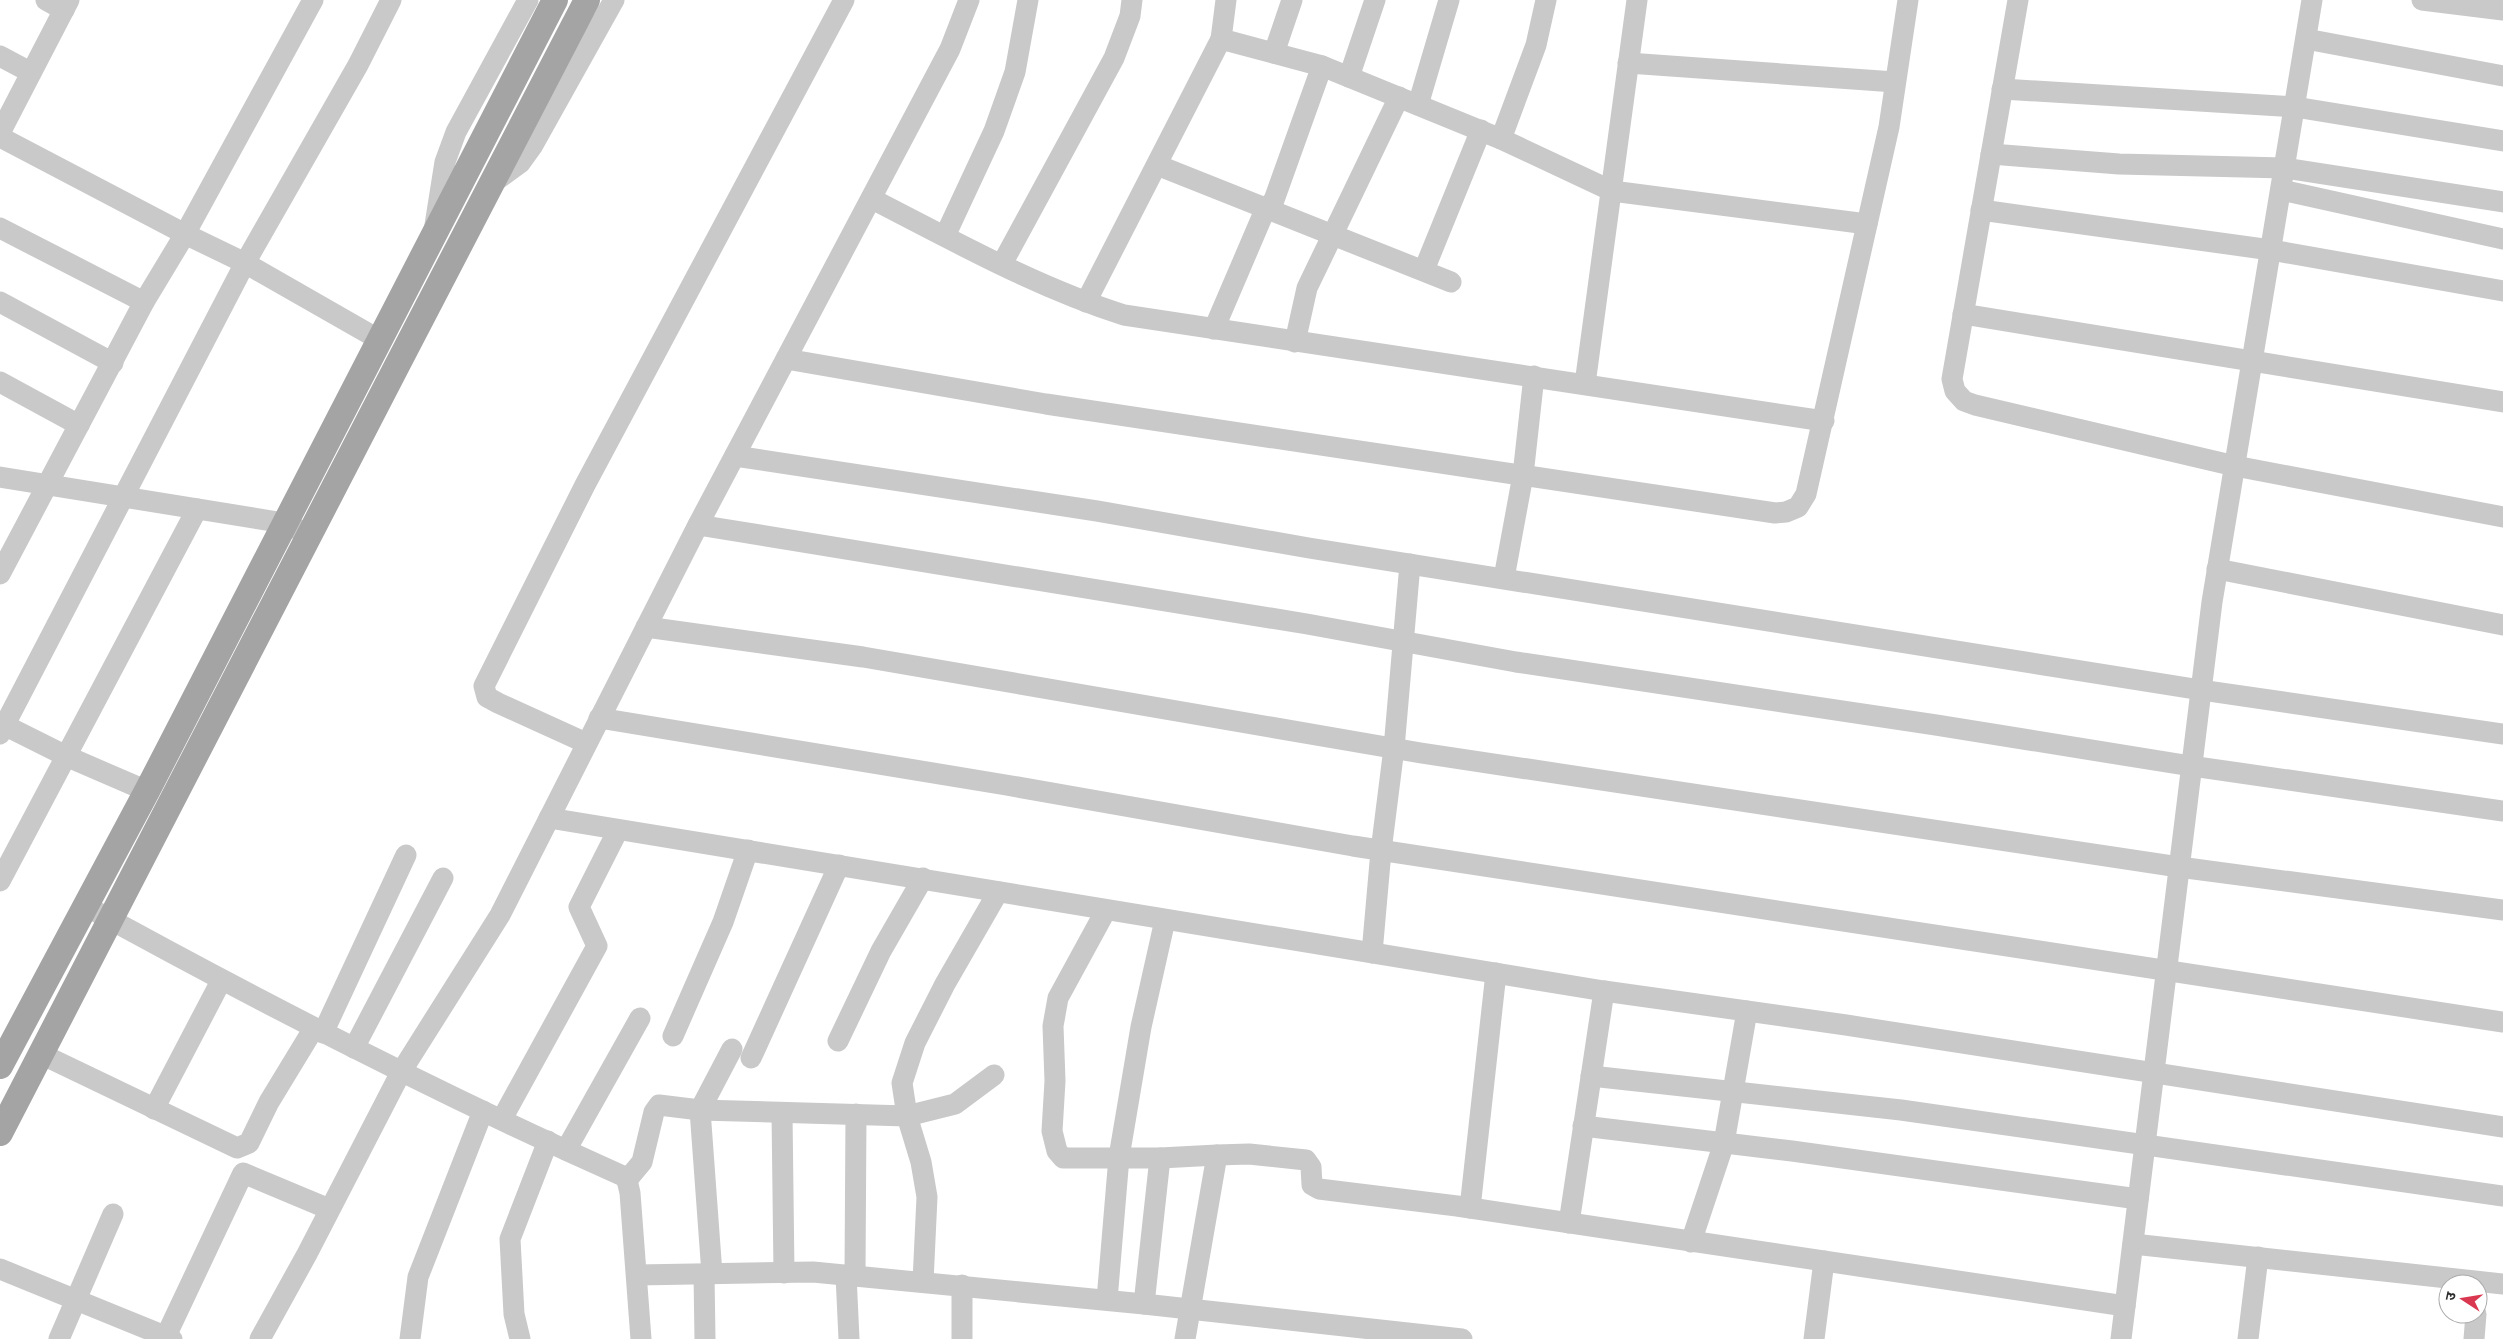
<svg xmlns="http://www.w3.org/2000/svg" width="2503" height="1339" font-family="Karla,'Noto Sans Devanagari',sans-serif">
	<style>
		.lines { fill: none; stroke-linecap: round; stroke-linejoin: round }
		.minor { stroke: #c9c9c9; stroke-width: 21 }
		.major { stroke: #a4a4a4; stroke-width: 26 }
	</style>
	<rect width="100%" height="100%" fill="#fff"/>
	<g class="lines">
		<g class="minor">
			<path d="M46,0L64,10"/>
			<path d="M1226,0L1221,39L1322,66L1501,139"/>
			<path d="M1546,0L1536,45L1501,139L1612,191L1867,224"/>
			<path d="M2018,0L1952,379L1955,391L1964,401L1975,405L2235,466L2503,517"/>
			<path d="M2422,0L2503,10"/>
			<path d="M2306,39L2503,76"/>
			<path d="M1274,53L1292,0"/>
			<path d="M0,56L30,72"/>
			<path d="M1628,63L1895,82"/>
			<path d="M1349,77L1375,0"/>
			<path d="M2002,89L2295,107L2503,141"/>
			<path d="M1418,105L1449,0"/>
			<path d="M0,133L69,0"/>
			<path d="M0,137L185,234L245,263L378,339"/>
			<path d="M1991,154L2119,164L2285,168L2503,202"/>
			<path d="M1157,165L1451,282"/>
			<path d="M491,184L520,163L533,145L614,0"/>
			<path d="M2281,190L2503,239"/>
			<path d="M872,199C954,241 1036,287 1124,315L1824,421"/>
			<path d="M1981,210L2271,250L2503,291"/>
			<path d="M435,225L445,162L456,132L528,0"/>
			<path d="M0,228L144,302"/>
			<path d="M945,236L994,131L1015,72L1028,0"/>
			<path d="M1002,264L1114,58L1130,16L1132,0"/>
			<path d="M1424,270L1481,130"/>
			<path d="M0,302L113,363"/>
			<path d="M1086,302L1221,39"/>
			<path d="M1963,314L2503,402"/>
			<path d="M1214,329L1265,210L1274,200L1322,66"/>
			<path d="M1295,342L1307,288L1399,97"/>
			<path d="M786,359L1046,404L1775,513L1786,512L1798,507L1806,494L1889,127L1908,0"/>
			<path d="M0,382L79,425"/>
			<path d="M1585,384L1637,0"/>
			<path d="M735,456L1097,511L1309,548L2201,690L2503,734"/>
			<path d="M0,477L284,523L310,535"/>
			<path d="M698,525L1307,624L1516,662L1936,725L2191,766L2503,811"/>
			<path d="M2217,569L2503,625"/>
			<path d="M0,574L144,302L185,234L313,0"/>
			<path d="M1504,578L1523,475L1534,376"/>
			<path d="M646,627L863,657L1421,753L2179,867L2503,910"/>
			<path d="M599,718L1006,785L1353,846L2503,1022"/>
			<path d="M0,723L66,756L147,791"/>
			<path d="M0,734L245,263L358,65L391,0"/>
			<path d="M586,743L498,703L487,697L484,686L585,485L844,0"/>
			<path d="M549,818L1604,991L1846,1025L2503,1127"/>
			<path d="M0,881L197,509"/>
			<path d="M84,905C260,1002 439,1094 623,1176L627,1180L630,1193L641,1339"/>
			<path d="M1106,910L1058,998L1053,1026L1055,1081L1052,1131L1057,1151L1063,1158H1160L1217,1155"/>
			<path d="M1372,953L1381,851L1394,748L1410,564"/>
			<path d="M323,1033L406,855"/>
			<path d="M673,1036L723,922L748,850"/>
			<path d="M838,1041L881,951L923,878"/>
			<path d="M354,1048L443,878"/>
			<path d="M41,1054L237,1148L249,1143L269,1102L314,1028"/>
			<path d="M751,1058L839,865"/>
			<path d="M1591,1076L1901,1110L2503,1196"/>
			<path d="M154,1109L221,981"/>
			<path d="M782,1113L784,1273"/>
			<path d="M502,1119L597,946L579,907L618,830"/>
			<path d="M1583,1126L1792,1151L2138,1199"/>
			<path d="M566,1150L640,1018"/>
			<path d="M627,1180L642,1162L654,1112L659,1105L700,1110L907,1116L955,1104L994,1075"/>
			<path d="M1470,1208L1496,973"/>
			<path d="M1569,1223L1604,991"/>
			<path d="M1691,1242L1724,1143L1747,1011"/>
			<path d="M2133,1244L2503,1284"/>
			<path d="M0,1269L172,1339"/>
			<path d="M704,1274L705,1339"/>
			<path d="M712,1274L700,1110L732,1049"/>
			<path d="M637,1275L813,1272L1144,1304L1462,1339"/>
			<path d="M846,1275L849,1339"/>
			<path d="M855,1276L856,1114"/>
			<path d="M923,1282L927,1197L921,1162L907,1116L902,1083L915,1043L945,984L998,892"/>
			<path d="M1107,1300L1119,1157L1141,1027L1165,920"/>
			<path d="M1144,1304L1160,1158"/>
			<path d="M166,1336L243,1173L329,1209"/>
			<path d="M59,1339L113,1214"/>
			<path d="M260,1339L307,1254L401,1072L500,915L698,525L950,49L969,0"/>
			<path d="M410,1339L418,1277L483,1111"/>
			<path d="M520,1339L514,1314L510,1239L548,1141"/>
			<path d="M962,1339V1285"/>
			<path d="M1185,1339L1217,1155L1249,1154L1306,1160L1311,1167L1312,1185L1319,1189L1457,1206L2125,1306"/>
			<path d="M1814,1339L1824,1261"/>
			<path d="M2121,1339L2212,602L2312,0"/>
			<path d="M2248,1339L2258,1257"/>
			<path d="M2474,1339L2476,1314"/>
		</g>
		<g class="major">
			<path d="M0,1066L147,791L555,0"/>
			<path d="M0,1133C196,756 390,377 587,0"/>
		</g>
	</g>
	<g transform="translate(2463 1299) rotate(282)"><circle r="24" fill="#ffffff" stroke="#ababab"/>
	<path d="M0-4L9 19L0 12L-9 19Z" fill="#da3850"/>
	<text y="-8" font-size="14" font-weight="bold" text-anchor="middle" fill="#2c2c2c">उ</text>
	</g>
</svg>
